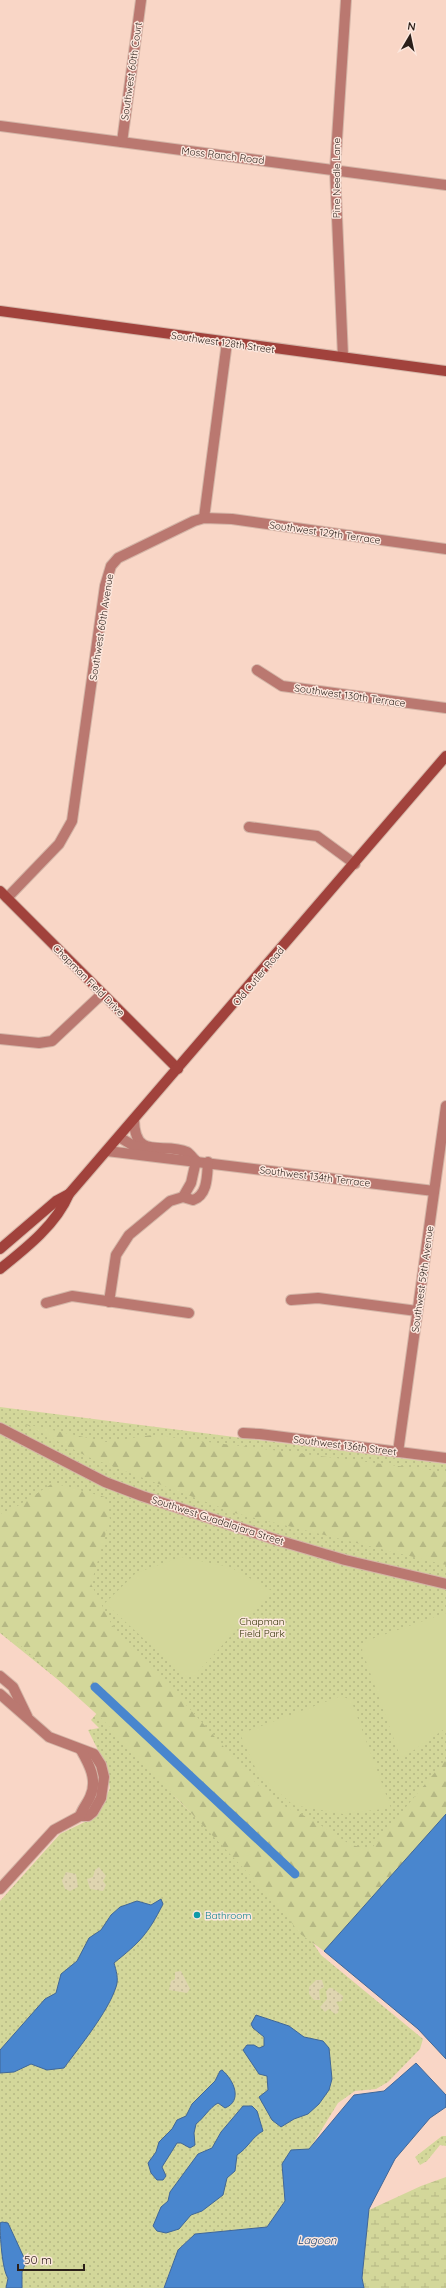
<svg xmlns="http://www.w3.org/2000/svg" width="446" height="2288" font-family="Quicksand,sans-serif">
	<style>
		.grass { fill: url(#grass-dots) }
		.forest { fill: url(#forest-firs) }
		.wetland { fill: url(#wetland-marsh) }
		.sand { fill: url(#sand-dots) }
		.pitch { fill: #d3d79a }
		.water { fill: #4986ce; stroke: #406798 }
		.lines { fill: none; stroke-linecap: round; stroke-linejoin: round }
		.canal { stroke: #4986ce; stroke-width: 9 }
		.street-casing { stroke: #d4b5a7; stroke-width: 12 }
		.secondary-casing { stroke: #d4b5a7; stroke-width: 12 }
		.street { stroke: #ba7870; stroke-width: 10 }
		.secondary { stroke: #a1423c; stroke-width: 10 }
		.culture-dot { fill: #0f9aa8; stroke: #fce7dd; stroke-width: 1.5 }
		.labels { text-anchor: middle; stroke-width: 3; stroke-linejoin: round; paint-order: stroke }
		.street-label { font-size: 10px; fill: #2b1f19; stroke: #fce7dd }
		.park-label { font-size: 10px; fill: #323306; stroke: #fce7dd }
		.culture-label { font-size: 10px; fill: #0d838f; stroke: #fce7dd; text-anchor: start }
		.water-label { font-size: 11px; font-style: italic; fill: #194373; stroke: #fce7dd }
	</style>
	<defs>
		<pattern id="grass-dots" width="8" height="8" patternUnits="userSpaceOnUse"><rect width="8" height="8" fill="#d3d79a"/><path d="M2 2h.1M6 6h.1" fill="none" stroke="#b5b884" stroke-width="1.8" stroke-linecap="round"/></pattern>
		<pattern id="forest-firs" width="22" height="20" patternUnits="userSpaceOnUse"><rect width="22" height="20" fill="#d3d79a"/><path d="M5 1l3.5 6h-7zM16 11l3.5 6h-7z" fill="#b5b884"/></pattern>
		<pattern id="wetland-marsh" width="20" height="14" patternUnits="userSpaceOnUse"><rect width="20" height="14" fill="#d3d79a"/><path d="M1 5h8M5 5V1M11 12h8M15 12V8" fill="none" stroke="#b5b884"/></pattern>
		<pattern id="sand-dots" width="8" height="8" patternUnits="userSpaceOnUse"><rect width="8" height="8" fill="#dfd5b0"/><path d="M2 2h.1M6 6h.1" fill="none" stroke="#c0b697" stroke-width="1.8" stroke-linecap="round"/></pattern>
	</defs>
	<rect width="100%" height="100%" fill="#f9d6c6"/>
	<g class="grass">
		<path d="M0,1407L446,1464V2045L172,1794L293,1913L321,1955L423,2039L420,2049L388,2082L376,2089L355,2091L338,2103L309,2150L282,2164L285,2201L267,2227L195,2234L178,2250L164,2288H0V1901L60,1834L93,1818L103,1804L110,1788L105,1764L88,1730L99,1728L91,1720L98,1712L0,1633Z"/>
		<path d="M442,2136H446V2146L440,2145L427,2161L420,2165L415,2157Z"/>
	</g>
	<g class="forest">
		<path d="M25,1424L106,1442L152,1435L446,1472V1565L235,1513L88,1457Z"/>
		<path d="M53,1483L105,1497L110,1519L91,1584L114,1629L171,1688L257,1784L282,1805L311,1819L351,1845L371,1849L446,1759V1814L324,1951L299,1933L281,1908L103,1720L0,1627V1514L16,1507Z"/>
	</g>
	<path class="wetland" d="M446,2177V2288H364L362,2278L369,2210L421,2186Z"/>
	<g class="sand">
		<path d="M99,1867L106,1876L103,1881L106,1885L103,1891L90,1889L87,1879L93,1877L95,1870Z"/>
		<path d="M66,1872L76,1874L78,1887L70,1891L65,1889L62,1881Z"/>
		<path d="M181,1971L190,1989L187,1993L169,1990L171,1981L175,1979V1972Z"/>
		<path d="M316,1980H322L324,1987L319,1990L320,2000H314L309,1994V1987Z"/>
		<path d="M329,1988H332L343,1996L342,2001L336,2002L339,2007L338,2013L335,2014L329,2009L325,2012L320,2007L327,1999L326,1991Z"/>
	</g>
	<g class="pitch">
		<path d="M181,1557L230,1567L272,1591L194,1676H184L105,1603L136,1573Z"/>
		<path d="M446,1613V1728L401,1759L362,1650L366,1641Z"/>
		<path d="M341,1696L351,1700L391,1808L343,1814L293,1805L258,1774L240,1734Z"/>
	</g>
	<g class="water">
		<path d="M446,1814V2059L418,2029L324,1951Z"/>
		<path d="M161,1899L163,1904C148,1934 140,1942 114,1963C116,1970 119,1979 116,1987C108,2012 80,2046 64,2068L47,2070L31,2064L14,2072L0,2073V2050L45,1999L56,1993L61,1974L77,1961L89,1938L101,1930L111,1915L120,1907L137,1901L151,1905Z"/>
		<path d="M256,2015L289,2026L304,2037L323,2041L329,2048L332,2079L329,2090L319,2104L308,2114L294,2119L281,2127L272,2120L259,2097L268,2090L267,2076L259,2074L243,2050L247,2045H254L259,2048L264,2046V2037L253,2028L251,2024Z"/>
		<path d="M416,2063L446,2095V2107L430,2118L395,2159L369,2209L362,2278L364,2288H164L178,2250L195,2234L267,2227L285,2201L282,2164L291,2150L309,2149L354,2095L384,2091Z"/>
		<path d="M222,2070C234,2080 243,2101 225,2108L218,2103C209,2108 204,2118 196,2124L194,2133L195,2145L190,2148L181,2143H177L162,2167L166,2176L163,2180H157L151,2173L148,2163L156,2152L159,2142L172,2129L177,2120L186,2116L192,2104L215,2081L220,2071Z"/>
		<path d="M243,2106H252L257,2111L263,2131C252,2137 248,2148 237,2155L235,2171L227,2178L223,2195L202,2211L191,2215L179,2229L166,2233L157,2231L153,2226L161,2207L168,2201L170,2192L198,2154L212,2148L221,2132Z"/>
		<path d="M2,2222L8,2223L26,2262L22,2272V2288H6L8,2278C2,2270 0,2235 0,2223Z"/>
	</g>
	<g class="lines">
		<path class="canal" d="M95,1687L295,1874"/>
		<defs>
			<g id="street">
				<path d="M0,126L446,185"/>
				<path d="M122,142L141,0"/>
				<path d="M343,357L335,170L346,0"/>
				<path d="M204,518L227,342"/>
				<path d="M257,670L282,686L446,708"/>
				<path d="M249,827L317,836L355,864"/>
				<path d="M7,898L59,844L72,821L105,586L111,566L118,558L194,521L204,518L232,519L446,549"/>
				<path d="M0,1039L39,1043L52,1041L102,994"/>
				<path d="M134,1120C135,1162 164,1141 187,1152C190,1154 193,1158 196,1161"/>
				<path d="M119,1137L134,1146L148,1149"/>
				<path d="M107,1151L434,1191"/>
				<path d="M183,1197L191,1183L196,1161"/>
				<path d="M291,1300L318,1298L417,1311"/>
				<path d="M109,1302L116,1255L129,1235L170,1201L183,1197L193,1200C208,1195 207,1175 208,1162"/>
				<path d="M46,1303L72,1296L189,1313"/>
				<path d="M0,1428L105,1482L142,1496L277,1540L345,1560L446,1584"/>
				<path d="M243,1433L260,1434L446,1458"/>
				<path d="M398,1452L446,1106"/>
				<path d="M0,1676L13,1687L27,1716"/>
				<path d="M0,1694L49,1737L94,1754L101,1765L104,1777L101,1798L93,1812L88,1816H80L54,1830L0,1889"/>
				<path d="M80,1816C82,1809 87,1804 90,1797C98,1780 89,1764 81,1750"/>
			</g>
			<g id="secondary">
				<path d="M0,311L446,371"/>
				<path d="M0,891L178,1069"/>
				<path d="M0,1249L56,1201L69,1194"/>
				<path d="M0,1269C25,1249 56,1225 69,1194L446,756"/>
			</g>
		</defs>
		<use href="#street" class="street-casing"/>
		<use href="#secondary" class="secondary-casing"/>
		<use href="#street" class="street"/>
		<use href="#secondary" class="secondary"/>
	</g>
	<circle class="culture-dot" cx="197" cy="1915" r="4"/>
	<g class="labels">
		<g class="street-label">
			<text transform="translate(131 71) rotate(-82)" y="4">Southwest 60th Court</text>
			<text transform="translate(223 155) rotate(7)" y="4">Moss Ranch Road</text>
			<text transform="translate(336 178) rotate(-90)" y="4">Pine Needle Lane</text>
			<text transform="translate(223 342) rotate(8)" y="4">Southwest 128th Street</text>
			<text transform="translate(325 532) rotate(8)" y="4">Southwest 129th Terrace</text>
			<text transform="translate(101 627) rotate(-81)" y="4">Southwest 60th Avenue</text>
			<text transform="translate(350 695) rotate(8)" y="4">Southwest 130th Terrace</text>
			<text transform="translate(258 976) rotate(-50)" y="4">Old Cutler Road</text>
			<text transform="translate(89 980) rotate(45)" y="4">Chapman Field Drive</text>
			<text transform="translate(315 1176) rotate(7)" y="4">Southwest 134th Terrace</text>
			<text transform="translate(422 1279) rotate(-82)" y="4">Southwest 59th Avenue</text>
			<text transform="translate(345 1445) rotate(7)" y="4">Southwest 136th Street</text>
			<text transform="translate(218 1520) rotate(18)" y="4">Southwest Guadalajara Street</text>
		</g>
		<g class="park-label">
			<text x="262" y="1625">Chapman<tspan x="262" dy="12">Field Park</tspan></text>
		</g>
		<g class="culture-label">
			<text x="205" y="1919">Bathroom</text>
		</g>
		<g class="water-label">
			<text x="317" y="2244">Lagoon</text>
		</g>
	</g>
	<g transform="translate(410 36) rotate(9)" stroke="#fce7dd" stroke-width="3" paint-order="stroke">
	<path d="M0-3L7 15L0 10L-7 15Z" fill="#2b1f19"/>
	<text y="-6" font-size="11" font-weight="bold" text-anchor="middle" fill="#2b1f19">N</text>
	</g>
	<path d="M18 2264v6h66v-6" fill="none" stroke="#2b1f19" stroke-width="2"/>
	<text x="24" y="2264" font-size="12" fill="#2b1f19" stroke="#fce7dd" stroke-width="3" paint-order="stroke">50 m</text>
</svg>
